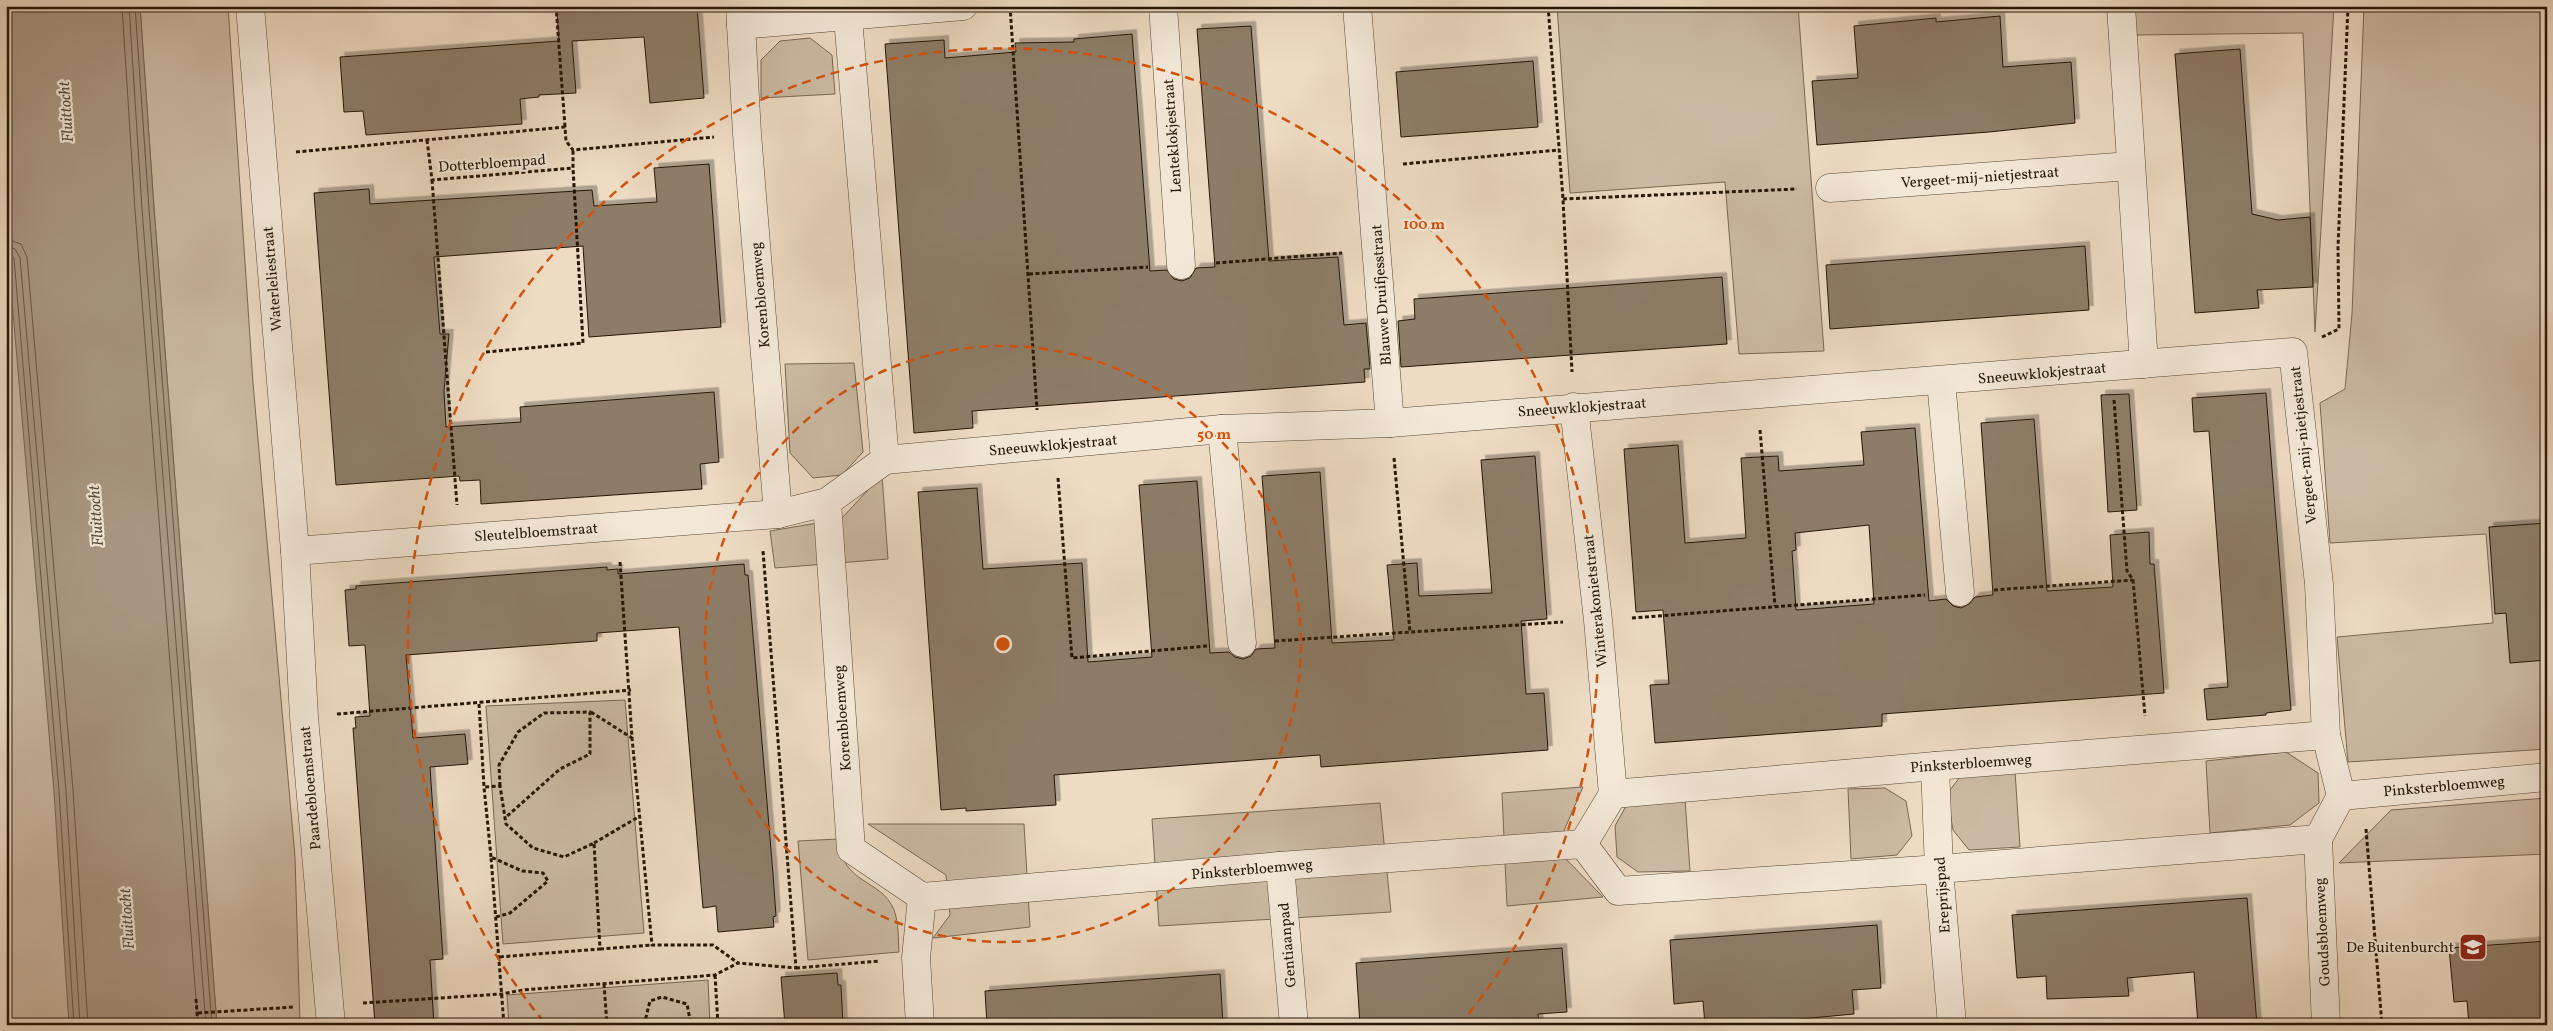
<svg xmlns="http://www.w3.org/2000/svg" width="2553" height="1031" font-family="Vollkorn,serif">
	<style>
		.green { fill: #cbbaa3; stroke: #786854 }
		.water { fill: #a99883; stroke: #746451 }
		.lines { fill: none; stroke-linecap: round; stroke-linejoin: round }
		.shore { stroke: #675844; stroke-width: 1 }
		.building { fill: #8d7d68; stroke: #251706; fill-rule: evenodd; filter: url(#shadow) }
		.pedestrian-casing { stroke: #574835; stroke-width: 29 }
		.minor-casing { stroke: #574835; stroke-width: 29 }
		.path { stroke: #251706; stroke-width: 3; stroke-dasharray: 4 2.5; stroke-linecap: butt }
		.pedestrian { stroke: #f3e8d8; stroke-width: 28 }
		.minor { stroke: #f3e8d8; stroke-width: 28 }
		.ring { fill: none; stroke: #d4520b; stroke-width: 2.5; stroke-dasharray: 9 6 }
		.labels { text-anchor: middle; stroke-width: 4.5; stroke-linejoin: round; paint-order: stroke }
		.street-label { font-size: 15px; fill: #251706; stroke: #f3e8d8 }
		.poi-label { font-size: 15px; fill: #251706; stroke: #f3e8d8; text-anchor: end }
		.water-label { font-size: 16px; font-style: italic; fill: #5a4b38; stroke: #f3e8d8 }
		.centre { fill: #d4520b; stroke: #f3e8d8; stroke-width: 2.5 }
		.ring-label { font-size: 15px; text-anchor: middle; font-weight: bold; fill: #d4520b; stroke: #f3e8d8; stroke-width: 4.5; stroke-linejoin: round; paint-order: stroke }
	</style>
	<defs>
		<filter id="shadow"><feDropShadow dx="4.5" dy="-4.5" stdDeviation="0" flood-color="#0004"/></filter>
	</defs>
	<rect width="100%" height="100%" fill="#eddbc3"/>
	<filter id="stains"><feTurbulence type="fractalNoise" baseFrequency=".004" numOctaves="4"/><feColorMatrix values="0 0 0 0 .2 0 0 0 0 .09 0 0 0 0 .02 0 0 0 .5 -.17"/></filter>
	<radialGradient id="worn" r=".72"><stop offset=".6" stop-color="#630" stop-opacity="0"/><stop offset="1" stop-color="#630" stop-opacity=".3"/></radialGradient>
	<g class="green">
		<path d="M6,6L98,1025H6Z"/>
		<path d="M140,6H228L253,383L295,857L300,1025H217L154,208Z"/>
		<path d="M1557,6H1798L1824,351L1739,354L1725,182L1570,193Z"/>
		<path d="M2135,6H2334L2315,332L2303,33L2136,35Z"/>
		<path d="M2364,6H2547V749L2348,762L2337,637L2493,623L2486,534L2330,543L2320,403L2345,389L2352,314Z"/>
		<path d="M810,38L832,55L835,94L761,98V60L780,41Z"/>
		<path d="M854,363L863,452L842,475L813,478L790,453L785,364Z"/>
		<path d="M882,475L888,559L775,568L770,531L841,519Z"/>
		<path d="M625,700L644,933L503,944L486,706Z"/>
		<path d="M2286,752L2318,773L2319,803L2290,825L2210,833L2206,761Z"/>
		<path d="M2015,771L2020,847L1969,850L1953,830L1947,794L1960,777Z"/>
		<path d="M1583,787L1563,833L1564,857L1603,897L1507,906L1502,793Z"/>
		<path d="M1885,788L1906,801L1912,836L1897,855L1851,859L1848,789Z"/>
		<path d="M2547,798V854L2339,863L2391,810Z"/>
		<path d="M1685,799L1690,871L1638,872L1617,857L1615,826L1626,806Z"/>
		<path d="M1380,803L1391,912L1159,926L1152,819Z"/>
		<path d="M868,824H1024L1030,927L933,938L950,915L946,875Z"/>
		<path d="M838,839C843,886 881,878 894,910C899,923 898,939 899,952L808,960L798,841Z"/>
		<path d="M708,980L710,1025H509L507,995Z"/>
	</g>
	<path class="water" d="M6,6H140L154,208L217,1025H69L54,792L6,230Z"/>
	<g class="lines">
		<g class="shore">
			<path d="M122,6L135,210L198,1025"/>
			<path d="M129,6L142,209L206,1025"/>
			<path d="M135,6L149,209L212,1025"/>
			<path d="M6,239L21,244L27,257L73,790L88,1025"/>
			<path d="M6,246L15,249L20,258L66,791L80,1025"/>
			<path d="M6,253L11,254L14,258L59,791L74,1025"/>
		</g>
	</g>
	<g class="building">
		<path d="M619,6H697L704,98L650,103L644,37L572,41L576,93L539,95V97L520,99L522,124L366,135L363,111L344,112L340,57L559,41L557,12Z"/>
		<path d="M2000,16L2003,67L2071,62L2075,123L1989,132L1817,145L1812,81L1858,78L1854,26L1936,18V22Z"/>
		<path d="M1251,26L1269,261L1338,257L1344,325L1366,323L1370,369H1364L1365,382L972,411L973,428L914,433L885,44L944,40L945,58L1016,52L1015,43L1074,42V39L1132,34L1150,271L1167,270L1174,279L1182,281L1190,278L1196,268L1215,267L1197,29Z"/>
		<path d="M2240,49L2252,214L2278,220L2310,217L2313,287L2257,290L2259,308L2195,313L2175,54Z"/>
		<path d="M1533,61L1538,127L1401,137L1396,72Z"/>
		<path d="M709,164L721,327L589,337L583,246L434,257L440,334H449L444,391L446,427L521,422L520,407L714,392L719,462L700,464L702,489L481,504L480,480L460,481L459,476L336,485L314,193L369,189L370,204L592,190L594,206L657,202L654,168Z"/>
		<path d="M2085,246L2089,310L1830,329L1826,265Z"/>
		<path d="M1722,277L1727,344L1401,367L1398,321L1415,319L1414,299Z"/>
		<path d="M2266,393L2291,710L2266,713V715L2207,720L2204,689L2228,687L2209,431L2194,432L2192,398Z"/>
		<path d="M2129,394L2137,510L2108,512L2101,395Z"/>
		<path d="M2034,419L2047,591L2113,587L2110,535L2149,532L2150,564H2154L2164,693L1882,714V726L1655,743L1650,685L1669,684L1663,610L1636,612L1624,449L1678,445L1685,543L1746,538L1741,458L1778,456L1779,471L1864,465L1861,432L1915,428L1929,601L1946,599L1953,606L1961,608L1969,604L1975,597L1993,595L1981,423ZM1869,525L1874,604L1796,610L1792,551L1796,550L1795,533Z"/>
		<path d="M1535,456L1547,619L1521,621L1526,694L1544,693L1548,750L1321,767L1320,755L1054,775L1056,805L966,811V808L941,810L918,492L977,488L983,569L1082,563L1088,662L1152,657L1139,485L1197,481L1210,653L1229,652L1235,657L1243,659L1251,656L1256,649L1275,648L1262,476L1320,472L1332,643L1394,640L1387,565L1417,563L1419,596L1492,593L1481,460Z"/>
		<path d="M2547,523V660L2510,663L2506,613L2495,614L2489,527Z"/>
		<path d="M744,564L745,575H748L773,874L776,916L773,917L774,927L718,932L716,906L703,908L679,627L597,633V641L406,655L413,738L465,734L468,764L430,767L443,959L430,960L434,1025H375L353,728H356L355,717L370,716L365,645L349,646L345,590L356,589V586L607,567V570L618,569V574Z"/>
		<path d="M2247,898L2257,1025H2198L2194,972L2127,978L2129,996L2047,999L2046,976L2017,978L2012,915Z"/>
		<path d="M1877,925L1881,988L1852,990L1854,1014L1736,1025H1705L1703,1001L1674,1004L1670,940Z"/>
		<path d="M2547,941V1025H2469L2467,1001L2454,1002L2449,948Z"/>
		<path d="M1562,948L1567,1012L1538,1014L1539,1025H1360L1356,963Z"/>
		<path d="M837,973L838,985H841L843,1025H785L781,977Z"/>
		<path d="M1220,974L1223,1025H987L985,991Z"/>
	</g>
	<g class="lines">
		<defs>
			<g id="pedestrian">
				<path d="M1941,381L1960,592"/>
				<path d="M1222,429L1242,643"/>
			</g>
			<g id="minor">
				<path d="M250,6L295,551L304,717L331,1025"/>
				<path d="M740,6L747,134L778,514"/>
				<path d="M847,6L885,460"/>
				<path d="M1163,6L1181,265"/>
				<path d="M1357,6L1390,423"/>
				<path d="M2121,6L2144,364"/>
				<path d="M741,25L963,6"/>
				<path d="M1830,188L2130,166"/>
				<path d="M1574,407L1598,620L1613,794"/>
				<path d="M885,460L1222,429L1390,423L2293,352L2319,584L2326,735L2341,796L2318,839"/>
				<path d="M827,502L851,849L922,897"/>
				<path d="M295,551L778,514L827,502L885,460"/>
				<path d="M1935,766L1939,869L1952,1025"/>
				<path d="M1613,794L1583,844L1618,891L1939,869L2318,839"/>
				<path d="M1613,794L1935,766L2326,735"/>
				<path d="M2341,796L2547,777"/>
				<path d="M2318,839L2326,1025"/>
				<path d="M1280,866L1294,1025"/>
				<path d="M922,897L1280,866L1583,844"/>
				<path d="M920,1025L916,958L922,897"/>
			</g>
		</defs>
		<use href="#pedestrian" class="pedestrian-casing"/>
		<use href="#minor" class="minor-casing"/>
		<g class="path">
			<path d="M556,6L565,127"/>
			<path d="M1010,6L1037,410"/>
			<path d="M1548,6L1563,199L1572,372"/>
			<path d="M1617,6H1622"/>
			<path d="M427,140L432,180L573,168V150"/>
			<path d="M296,152L565,127L566,141L573,150L714,137"/>
			<path d="M1403,164L1559,150"/>
			<path d="M432,180L457,505"/>
			<path d="M1563,199L1797,189"/>
			<path d="M1216,263L1342,253"/>
			<path d="M1029,274L1148,267"/>
			<path d="M2322,337L2339,329L2338,247L2348,6"/>
			<path d="M486,352L583,343L573,168"/>
			<path d="M2114,400L2127,571L2133,580L2145,716"/>
			<path d="M1760,430L1775,606"/>
			<path d="M1394,458L1410,632"/>
			<path d="M1058,478L1072,658L1207,646"/>
			<path d="M620,562L632,738L652,945H713L738,963"/>
			<path d="M1994,590L2133,580"/>
			<path d="M1632,618L1925,595"/>
			<path d="M1275,641L1563,622"/>
			<path d="M479,704L484,787"/>
			<path d="M591,712L632,738"/>
			<path d="M337,714L631,690"/>
			<path d="M500,786L499,765L518,732L544,713L590,712V754L560,769L505,818"/>
			<path d="M2366,829L2382,1025"/>
			<path d="M594,843L640,816"/>
			<path d="M491,857L484,787L500,786L506,824L533,848L564,857L594,843L600,949L499,957"/>
			<path d="M496,917L510,913L548,881L543,873L522,871L491,857L504,1025"/>
			<path d="M600,949L652,945"/>
			<path d="M796,968L880,961"/>
			<path d="M715,975L718,1025"/>
			<path d="M604,984L607,1025"/>
			<path d="M196,999L198,1025"/>
			<path d="M363,1003L502,994L523,990L715,975L738,963L796,968L763,551"/>
			<path d="M198,1013L294,1007"/>
			<path d="M644,1025L650,1001L662,997L687,1004L691,1025"/>
			<path d="M2088,1025H2102"/>
		</g>
		<use href="#pedestrian" class="pedestrian"/>
		<use href="#minor" class="minor"/>
	</g>
	<g class="ring">
		<circle cx="1003" cy="644" r="298"/>
		<path d="M544 1022A595 595 0 1 1 1462 1022"/>
	</g>
	<defs>
		<symbol id="school-square" viewBox="-11 -11 22 22"><rect x="-9" y="-9" width="18" height="18" rx="4" fill="#8f2418" stroke="#f3e8d8"/><path d="M0-5L7-2L0 1L-7-2ZM-4 1L0 2.5L4 1V4Q0 6-4 4Z" fill="#fff"/></symbol>
	</defs>
	<g fill-rule="evenodd">
		<use href="#school-square" x="2457" y="931" width="32" height="32"/>
	</g>
	<g class="labels">
		<g class="street-label">
			<text transform="translate(1172 136) rotate(-94)" y="5">Lenteklokjestraat</text>
			<text transform="translate(492 163) rotate(-4)" y="5">Dotterbloempad</text>
			<text transform="translate(1980 177) rotate(-4)" y="5">Vergeet-mij-nietjestraat</text>
			<text transform="translate(272 279) rotate(-95)" y="5">Waterleliestraat</text>
			<text transform="translate(760 295) rotate(-95)" y="5">Korenbloemweg</text>
			<text transform="translate(1381 295) rotate(-94)" y="5">Blauwe Druifjesstraat</text>
			<text transform="translate(2042 373) rotate(-5)" y="5">Sneeuwklokjestraat</text>
			<text transform="translate(1582 407) rotate(-4)" y="5">Sneeuwklokjestraat</text>
			<text transform="translate(1053 445) rotate(-5)" y="5">Sneeuwklokjestraat</text>
			<text transform="translate(2303 445) rotate(-96)" y="5">Vergeet-mij-nietjestraat</text>
			<text transform="translate(536 532) rotate(-4)" y="5">Sleutelbloemstraat</text>
			<text transform="translate(1595 601) rotate(-96)" y="5">Winterakonietstraat</text>
			<text transform="translate(842 718) rotate(-94)" y="5">Korenbloemweg</text>
			<text transform="translate(1971 763) rotate(-4)" y="5">Pinksterbloemweg</text>
			<text transform="translate(2444 786) rotate(-5)" y="5">Pinksterbloemweg</text>
			<text transform="translate(310 788) rotate(-95)" y="5">Paardebloemstraat</text>
			<text transform="translate(1252 869) rotate(-5)" y="5">Pinksterbloemweg</text>
			<text transform="translate(1942 895) rotate(-94)" y="5">Ereprijspad</text>
			<text transform="translate(2322 932) rotate(-93)" y="5">Goudsbloemweg</text>
			<text transform="translate(1287 945) rotate(-95)" y="5">Gentiaanpad</text>
		</g>
		<g class="poi-label">
			<text x="2454" y="952">De Buitenburcht</text>
		</g>
		<g class="water-label">
			<text transform="translate(65 112) rotate(-94)" y="6">Fluittocht</text>
			<text transform="translate(95 516) rotate(-94)" y="6">Fluittocht</text>
			<text transform="translate(126 919) rotate(-94)" y="6">Fluittocht</text>
		</g>
	</g>
	<circle cx="1003" cy="644" r="8" class="centre"/>
	<g class="ring-label">
		<text x="1424" y="229">100 m</text>
		<text x="1214" y="439">50 m</text>
	</g>
	<rect width="2553" height="1031" fill="none" stroke="#eddbc3" stroke-width="25"/>
	<rect x="8" y="8" width="2538" height="1016" fill="none" stroke="#251706" stroke-width="2.5"/>
	<rect x="12" y="12" width="2528" height="1006" fill="none" stroke="#251706"/>
	<rect width="100%" height="100%" filter="url(#stains)"/>
	<rect width="100%" height="100%" fill="url(#worn)"/>
</svg>
